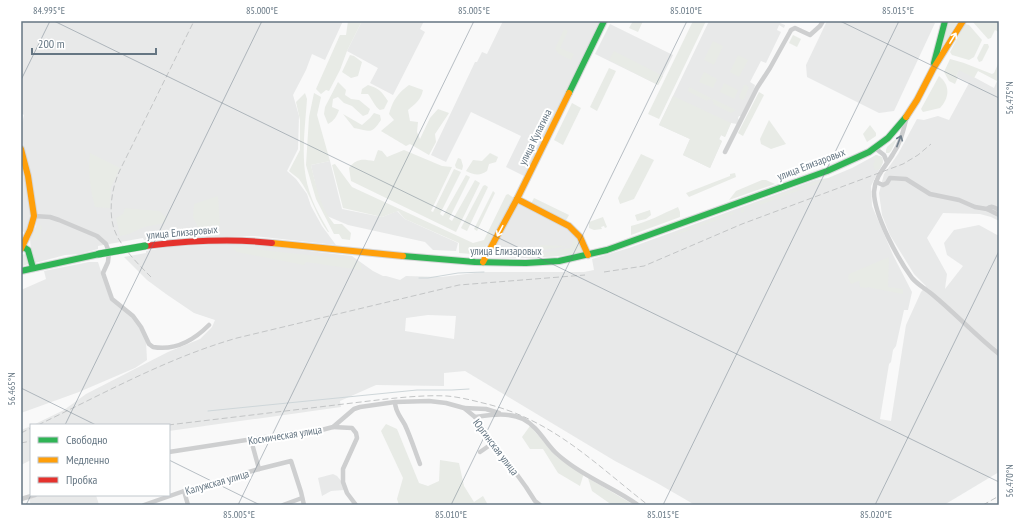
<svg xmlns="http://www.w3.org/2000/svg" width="1020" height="526" font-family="'PT Sans Narrow',sans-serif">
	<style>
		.built { fill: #e8e9e9; fill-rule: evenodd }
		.green { fill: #e8ebe6 }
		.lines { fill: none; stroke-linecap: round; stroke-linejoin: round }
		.stream { stroke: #ced6d9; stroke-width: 1 }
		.fast-casing { stroke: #d5d6d7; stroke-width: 8 }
		.slow-casing { stroke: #d5d6d7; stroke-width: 8 }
		.jam-casing { stroke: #d5d6d7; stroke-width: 8 }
		.street { stroke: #cecfd0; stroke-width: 4.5 }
		.fast { stroke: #30b455; stroke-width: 6 }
		.slow { stroke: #ff9f0a; stroke-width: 6 }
		.jam { stroke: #e5322d; stroke-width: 6 }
		.rail { stroke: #c3c5c6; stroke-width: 1; stroke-dasharray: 6 3; stroke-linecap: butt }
		.fast-bridge-casing { stroke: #d5d6d7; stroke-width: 8; stroke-linecap: butt }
		.fast-bridge { stroke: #30b455; stroke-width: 7 }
		.oneway { stroke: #fff }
		.oneway2 { stroke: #707f8b }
		.ticks { fill: none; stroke: #657683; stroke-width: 1; stroke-opacity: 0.45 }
		.labels { text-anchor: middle; stroke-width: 4; stroke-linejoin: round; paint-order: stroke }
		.street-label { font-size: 11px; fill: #657683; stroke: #fff }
		.neatline { fill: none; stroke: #657683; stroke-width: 1.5 }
		.ticks-label { font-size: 10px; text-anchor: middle; fill: #657683 }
	</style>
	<rect width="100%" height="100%" fill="#f9f9f9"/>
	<g class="built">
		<path d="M21,21H343L325,60L312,54L306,70L293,95L299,116L298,149L287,171L296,179L307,194L311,206L322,226L336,245L254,236L187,237L144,240L143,238L98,246V249L80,254L65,255L35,263L32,260L30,239L36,226L37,216L33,184L21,139V127L24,115L21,113Z"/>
		<path d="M362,21H424L420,29L425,32L393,95L370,83L378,68L347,51Z"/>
		<path d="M503,21H602L526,177L506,167L521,136L471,112L446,162L431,155L475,62H477L482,52L487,54Z"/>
		<path d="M709,21H781L780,23L785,25L784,28L779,25L777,30L781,32L766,63L761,61L750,82L755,85L754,89L741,116H739L738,118L739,120L737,124L731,123L725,137L721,135L719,140L722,141L710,168L683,155L690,139L659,125Z"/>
		<path d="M827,21H931L935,23L894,111L879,113L807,77L806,65Z"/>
		<path d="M610,24L673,55L658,85L595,54Z"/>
		<path d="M959,69L994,88L997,81L999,80V221L991,217L980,214L943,213L927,238L947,274L945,289L963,266L947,255L944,243L954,230L979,225L999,236V472L944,505H695L657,483L615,461L465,371L444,373V386L376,385L340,401L341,407L169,431V425H33L64,410L86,394L168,352L200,339L212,327L215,320L194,313L166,294L147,280L124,257L146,253V251L170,247L229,244L274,247L352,256L373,271L383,276H386L400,280L406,276L441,277L483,272H584L594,270L592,259L629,248L815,180L828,178L852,168L876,155L882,157L883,162L871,186L872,206L893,255L912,292L908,310H904L896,346L893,350L891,362L889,364L880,419L891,421L906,325L921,292L926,286L914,274L890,235L882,215L879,193L884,174L898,154L917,119L924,120L938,116L949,120L969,83L956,76ZM428,315L456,316L454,339L405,331L406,318Z"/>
		<path d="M21,160L25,175L30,215L27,229L25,233L21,230Z"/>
		<path d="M330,161L342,209L382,217L397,211L405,219L458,243L456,251L433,250L425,242L348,225L327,216L319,201L311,165Z"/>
		<path d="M520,203L567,228L578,237L583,252L558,256L526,258L496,257L492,255L491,251L517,204Z"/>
		<path d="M89,262H98L110,299L132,317L140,327L146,341L147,360L135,368L79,392L21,413V290L46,279L44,271Z"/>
		<path d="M31,426V460L21,465V430Z"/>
		<path d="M333,474L337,476L342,482L344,490L331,491L322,496L318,478Z"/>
		<path d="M40,495H96L99,505H31L29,499Z"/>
	</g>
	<g class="green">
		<path d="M348,21H362L347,51L340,70L329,91L326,90L321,94L316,89L340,35H346Z"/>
		<path d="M633,21H643L638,32L629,28Z"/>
		<path d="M693,21H706L659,119L648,114Z"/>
		<path d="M949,21H958L942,47Z"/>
		<path d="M972,21H995L999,23V32L995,30L991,38L988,39Z"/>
		<path d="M965,24L969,25L982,40L974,57L969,60L952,55L950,52Z"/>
		<path d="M564,29L568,31L560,48L574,54L571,60L559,54L555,49Z"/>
		<path d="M793,35L801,39L797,47L789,43Z"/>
		<path d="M713,41L723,46L714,65L704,60Z"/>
		<path d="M984,44H988L989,47L982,61L979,62L977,58Z"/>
		<path d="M614,51L663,76L658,85L609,60Z"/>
		<path d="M350,55L354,56L362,62L358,76L351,78L342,72Z"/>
		<path d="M738,55L748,60L739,77L730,72Z"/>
		<path d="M950,59L964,63L992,74L994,73L999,62V80L997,81L978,71L974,78L959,70L956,76L958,77L955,84L949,81L944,72Z"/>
		<path d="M609,68L616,71L597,111L590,107Z"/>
		<path d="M575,69H577L546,133L545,132Z"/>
		<path d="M704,72L717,79L713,88L699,82Z"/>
		<path d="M939,76C951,86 949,98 940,108L923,112L921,109Z"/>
		<path d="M338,82L346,90L345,95L351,99L359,100L370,109L368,114L363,116L352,106L344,103L338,97L333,99L332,107L339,110C337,116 334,121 328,124L324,114L325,107Z"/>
		<path d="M724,83L738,90L734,99L720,92Z"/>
		<path d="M368,85C380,89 381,91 388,101L384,109L380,110C375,107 372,99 368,94H361L362,89Z"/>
		<path d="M409,85L423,90C421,100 415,104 408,110L410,121L418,122L417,132L420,139L430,118L438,109L449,113L435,134L436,142L429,155L410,144L406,146L381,131L394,120L389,114C393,100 397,94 409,85Z"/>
		<path d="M744,85H746L749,87L744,99L742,100L739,97Z"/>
		<path d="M689,87L711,98L710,100L708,99L707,101L689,92L688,90Z"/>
		<path d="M759,92L764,95L743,136L738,133Z"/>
		<path d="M305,93L307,99C305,129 300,161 309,190C313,205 322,219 329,232H328C316,216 311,195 299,179C296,176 292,174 289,171L300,150V120L296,102Z"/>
		<path d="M314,93L321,97L317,115L330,161L311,165C316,186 320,207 334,224H342L351,233L350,240L342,239L339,234H334L316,199L306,165L309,117Z"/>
		<path d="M673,96L731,123L725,137L721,135L719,139L722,141L710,168L683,155L690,139L659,125Z"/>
		<path d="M713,99L736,110L731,113L713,104L714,102L712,101Z"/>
		<path d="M572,103L581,108L563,145L554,140Z"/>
		<path d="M374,113L380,115L381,120C371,135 371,131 354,128L343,114L362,125L370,118Z"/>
		<path d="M769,120L786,144L771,149L761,144L760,139Z"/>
		<path d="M870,125L876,133V136L867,142L863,134Z"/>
		<path d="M898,137L891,151L889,153H886V150L887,147Z"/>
		<path d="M378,150L382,151L387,157L404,150L442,166L452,167L431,211L433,212L454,169L461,172L440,214L443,216L466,175L470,177L449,219L452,221L475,180L480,183L456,232L351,181L349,168C357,158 362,159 374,161Z"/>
		<path d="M90,153L120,168L111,187L110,208L95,207C90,189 88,172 90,153Z"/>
		<path d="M490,153L498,157L496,162L489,164L487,171C480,176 474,175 466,171L473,160L482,161Z"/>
		<path d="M641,154L654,160L634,199L620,204L618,198Z"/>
		<path d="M876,155L882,157L883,162L880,169L875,170L873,164L875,162L873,157Z"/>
		<path d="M458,158L461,159L463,166L462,170L456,168L455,165Z"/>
		<path d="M335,164L352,187L473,243L484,240L506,195L508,194L514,198L488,244C479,256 473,254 459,253V243L405,219L398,211L382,217L343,208L332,165Z"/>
		<path d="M735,173L736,177L689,197L686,193L730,176V174Z"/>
		<path d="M835,176V177L760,205L759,203L744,209V212L741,213V210L742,208L816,182L826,180Z"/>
		<path d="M762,180H766L775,184L729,200L736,191Z"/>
		<path d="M485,185L488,187L467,231L461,228L483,186Z"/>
		<path d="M493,191L495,193L477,231L474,229Z"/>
		<path d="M218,196L220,226L215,232L199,229L193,217L194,204Z"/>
		<path d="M534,198L569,215L565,222L531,204Z"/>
		<path d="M678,207L680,212V217L631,235V226C648,222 662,214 678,207Z"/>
		<path d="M125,208L159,211L166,217L164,223L144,227L129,234L120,236L116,218L123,214Z"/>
		<path d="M650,210L651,215L646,219L637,221L635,215Z"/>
		<path d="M733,212L734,214L670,237L679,232Z"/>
		<path d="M603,217L607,227L605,228L604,226L601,227L602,229L594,230L589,228V222Z"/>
		<path d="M38,225L42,226C41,232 40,236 37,240L33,241L32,236Z"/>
		<path d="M578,237L584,249L583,252L558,256L526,258L537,254L570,248L575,238Z"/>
		<path d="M540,245L566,246H567L542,250Z"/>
		<path d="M234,247L355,260L361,264V270L306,262L304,265L237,252L234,249Z"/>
		<path d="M24,254L26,255L28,264L21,267V256Z"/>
		<path d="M889,257L888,287L903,289V294L867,287V288L860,287L859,281L851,284L848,278L849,274Z"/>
		<path d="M386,424L397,429L419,483L428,486L439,481L440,460L459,463L464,486L474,502L483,496L488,505H399L397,499L403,478L381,431Z"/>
		<path d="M530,426L557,457L584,473L580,486L558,473L543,449H530L522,437Z"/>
		<path d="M588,478L634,505H612L592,491Z"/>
	</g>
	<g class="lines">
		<g class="stream">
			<path d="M419,278H428L458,273L484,272"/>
			<path d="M208,411L417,390H452L469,389"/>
		</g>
		<defs>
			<g id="fast">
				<path d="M934,63L945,21"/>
				<path d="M569,93L604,21"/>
				<path d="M22,246L28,250L33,268"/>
				<path d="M403,256L475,262L526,263L559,261L607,250L827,171L869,152L888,138L906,117"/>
				<path d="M21,271L99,254"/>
			</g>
			<g id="slow">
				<path d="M906,117L917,100L933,69L963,21"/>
				<path d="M21,149L28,176L34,216L30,230L21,249"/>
				<path d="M517,199L569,226L580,237L588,255"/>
				<path d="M272,243L403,256"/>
				<path d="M483,262L517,199L569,93"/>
			</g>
			<path id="jam" d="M145,246C187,241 229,238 272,243"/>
		</defs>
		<use href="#fast" class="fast-casing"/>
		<use href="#slow" class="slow-casing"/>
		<use href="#jam" class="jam-casing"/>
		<g class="street">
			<path d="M906,120C903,132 900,144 893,154C886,166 875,176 874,192C874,215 898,259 912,278C918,285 926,289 933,295C956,314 976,336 999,354"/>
			<path d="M875,148L884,155L887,162"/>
			<path d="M725,152L757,88L770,68L790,32L791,30L795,28L810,35L820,26L823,21"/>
			<path d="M876,182L883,185L887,183L890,178L906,179L930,194L959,200L975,207L987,209C991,205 994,207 999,210"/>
			<path d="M987,209L999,215"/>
			<path d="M34,216L50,217L59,220L97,236L106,244L109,252L108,262L103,273L112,299L133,316L141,327L149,344L153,347C175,351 194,340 209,325"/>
			<path d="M395,402C395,412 401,417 405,425C411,438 415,451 420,464"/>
			<path d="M464,408L486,409L499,413"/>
			<path d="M475,417C490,415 509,412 523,419C537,426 545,442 555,452C559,456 563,459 567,462C589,479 616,489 638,505"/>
			<path d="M333,427L352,428L356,433L357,438L343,469V482L347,493L356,505"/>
			<path d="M251,440L259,469"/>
			<path d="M169,452L291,433L314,432L333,427L354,409L360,407L395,402L429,401L446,403L464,408L475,417L526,487L535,501L540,505"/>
			<path d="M480,452L493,443"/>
			<path d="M184,491L188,505"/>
			<path d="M21,499L35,495"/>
			<path d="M144,505L184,491L259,469L291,461L301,492L304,505"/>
			<path d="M283,505L302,498"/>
		</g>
		<use href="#fast" class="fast"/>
		<use href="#slow" class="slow"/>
		<use href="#jam" class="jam"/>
		<g class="rail">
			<path d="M604,272L644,266L742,224L903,164L918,155L931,144"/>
			<path d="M151,277C139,265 125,251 117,236C107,217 111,189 120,170L194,21"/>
			<path d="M38,425C103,394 167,358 237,338L459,285L585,275"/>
			<path d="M168,425L386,399C406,397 427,395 447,396C459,397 471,400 483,403C552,419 594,463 648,505"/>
			<path d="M21,433L31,428"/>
			<path d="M21,443L31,441"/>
			<path d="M983,505L999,496"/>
		</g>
		<defs>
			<path id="fast-bridge" d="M99,254L145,246"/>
		</defs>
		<use href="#fast-bridge" class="fast-bridge-casing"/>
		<use href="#fast-bridge" class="fast-bridge"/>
	</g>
	<defs><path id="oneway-shaft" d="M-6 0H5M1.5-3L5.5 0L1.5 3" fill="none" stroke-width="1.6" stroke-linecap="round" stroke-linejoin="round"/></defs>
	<g class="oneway">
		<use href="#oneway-shaft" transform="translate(953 38) rotate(-58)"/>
		<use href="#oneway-shaft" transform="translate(500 231) rotate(118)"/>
	</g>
	<use class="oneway2" href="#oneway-shaft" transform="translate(899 141) rotate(-69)"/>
	<path class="ticks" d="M54,21L999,482M840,21L999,98M21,80L50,21M21,388L96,425M65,425L262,21M169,460L260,505M26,505L31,495M238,505L474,21M451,505L687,21M663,505L899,21M875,505L999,251"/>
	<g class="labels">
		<g class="street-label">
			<text transform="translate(535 137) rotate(-64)" y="4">улица Кулагина</text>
			<text transform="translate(811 164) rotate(-21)" y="4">улица Елизаровых</text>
			<text transform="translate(182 232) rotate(-5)" y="4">улица Елизаровых</text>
			<text x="506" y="255">улица Елизаровых</text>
			<text transform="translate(285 435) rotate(-9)" y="4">Космическая улица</text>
			<text transform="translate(496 447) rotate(53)" y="4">Юргинская улица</text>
			<text transform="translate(217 482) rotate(-16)" y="4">Калужская улица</text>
		</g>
	</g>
	<rect width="1020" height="526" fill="none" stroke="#ffffff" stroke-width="44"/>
	<rect x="30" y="424" width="140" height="72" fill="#ffffff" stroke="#c1c8cd"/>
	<rect x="38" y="437" width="20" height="6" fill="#30b455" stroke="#c1c8cd"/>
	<text x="66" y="444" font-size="12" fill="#657683">Свободно</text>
	<rect x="38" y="457" width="20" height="6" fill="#ff9f0a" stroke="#c1c8cd"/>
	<text x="66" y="464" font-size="12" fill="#657683">Медленно</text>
	<rect x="38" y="477" width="20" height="6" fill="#e5322d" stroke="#c1c8cd"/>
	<text x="66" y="484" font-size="12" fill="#657683">Пробка</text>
	<path d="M32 48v6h124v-6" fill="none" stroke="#657683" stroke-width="2"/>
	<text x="38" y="48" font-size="12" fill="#657683" stroke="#ffffff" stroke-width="3" paint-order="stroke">200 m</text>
	<rect x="22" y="22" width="976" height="482" class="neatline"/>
	<g class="ticks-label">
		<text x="49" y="14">84.995°E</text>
		<text x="262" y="14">85.000°E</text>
		<text x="474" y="14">85.005°E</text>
		<text x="686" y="14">85.010°E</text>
		<text x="898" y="14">85.015°E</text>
		<text transform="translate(1009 98) rotate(-90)" y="4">56.475°N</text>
		<text transform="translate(11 389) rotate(-90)" y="4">56.465°N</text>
		<text transform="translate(1009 481) rotate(-90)" y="4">56.470°N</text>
		<text x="239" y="518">85.005°E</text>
		<text x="451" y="518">85.010°E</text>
		<text x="663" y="518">85.015°E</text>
		<text x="876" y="518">85.020°E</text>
	</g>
</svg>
